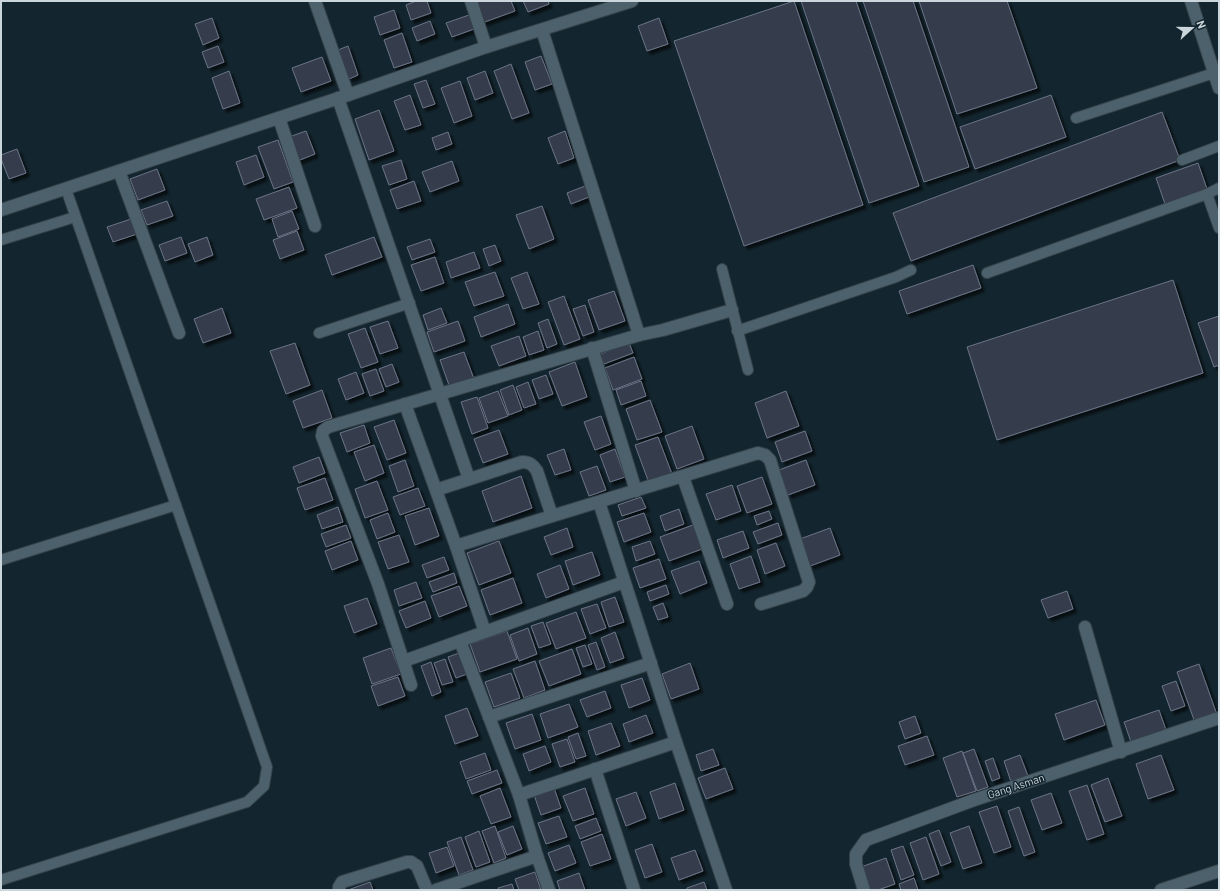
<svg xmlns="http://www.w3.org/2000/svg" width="1220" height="891" font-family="Barlow,sans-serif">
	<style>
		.building { fill: #353d4d; stroke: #6b7486; filter: url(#shadow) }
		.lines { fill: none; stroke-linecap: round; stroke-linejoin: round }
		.lane-casing { stroke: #354249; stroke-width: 12 }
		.street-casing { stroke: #354249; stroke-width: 14 }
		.secondary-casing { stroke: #354249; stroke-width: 14 }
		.lane { stroke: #4d616c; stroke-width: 10 }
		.street { stroke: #4d616c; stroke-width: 12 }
		.secondary { stroke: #4d616c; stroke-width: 12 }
		.labels { text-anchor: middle; stroke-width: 3; stroke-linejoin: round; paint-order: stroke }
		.street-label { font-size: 11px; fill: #cad6dc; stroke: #13252e }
	</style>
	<defs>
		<filter id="shadow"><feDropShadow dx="3.5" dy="3.5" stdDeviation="1" flood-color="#0009"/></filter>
	</defs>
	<rect width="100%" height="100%" fill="#13252e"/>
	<g class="building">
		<path d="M416,1H427L431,13L411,20L406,5Z"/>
		<path d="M474,1H511L515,11L482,23Z"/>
		<path d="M523,1H548L549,4L528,12Z"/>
		<path d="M794,1L863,205L744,246L674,41Z"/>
		<path d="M801,1H856L919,186L869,203Z"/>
		<path d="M863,1H913L969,167L924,182Z"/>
		<path d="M919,1H1007L1037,88L957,114Z"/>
		<path d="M394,10L400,28L380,35L374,17Z"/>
		<path d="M469,15L474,29L452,37L446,23Z"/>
		<path d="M212,18L219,38L203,45L195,24Z"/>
		<path d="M659,18L668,44L647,51L638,26Z"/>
		<path d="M430,21L435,34L417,41L412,28Z"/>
		<path d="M402,33L412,62L394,68L384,40Z"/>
		<path d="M218,46L224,62L208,68L202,52Z"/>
		<path d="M348,46L358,75L349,79L338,50Z"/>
		<path d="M541,56L552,84L535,90L525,62Z"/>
		<path d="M322,57L331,81L301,92L292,68Z"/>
		<path d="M511,64L529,113L512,119L494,71Z"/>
		<path d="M229,71L240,103L223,109L212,78Z"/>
		<path d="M485,71L493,93L475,100L467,78Z"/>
		<path d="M426,80L435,104L423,108L414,84Z"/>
		<path d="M460,81L472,116L454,123L441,88Z"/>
		<path d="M410,95L421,125L405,130L394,101Z"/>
		<path d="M1051,95L1066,137L975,169L960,127Z"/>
		<path d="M379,110L394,151L369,160L355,119Z"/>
		<path d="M1162,112L1180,160L911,261L893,213Z"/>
		<path d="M306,131L315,154L295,162L286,138Z"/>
		<path d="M565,131L574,158L558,164L548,138Z"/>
		<path d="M448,132L452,144L436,150L432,138Z"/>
		<path d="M278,140L293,182L274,189L258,147Z"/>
		<path d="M17,149L26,173L9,179L1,159V155Z"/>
		<path d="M256,155L264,177L244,185L236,162Z"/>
		<path d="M401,160L407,179L389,185L382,166Z"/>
		<path d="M452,161L459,181L430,192L422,172Z"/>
		<path d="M1198,163L1207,189L1165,204L1156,178Z"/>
		<path d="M157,169L165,190L138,200L130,179Z"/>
		<path d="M414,181L421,201L397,209L390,190Z"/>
		<path d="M585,186L589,197L571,204L567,193Z"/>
		<path d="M289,187L297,208L264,220L256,199Z"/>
		<path d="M167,201L173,216L147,225L141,210Z"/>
		<path d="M542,206L554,239L529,249L516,215Z"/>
		<path d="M292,211L299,229L278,237L272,219Z"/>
		<path d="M131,219L137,234L113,242L107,227Z"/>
		<path d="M297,231L304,250L280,259L273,240Z"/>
		<path d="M181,237L187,253L165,261L159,245Z"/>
		<path d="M207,237L213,255L195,262L188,244Z"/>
		<path d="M374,237L382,257L332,275L325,255Z"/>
		<path d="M430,239L435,252L412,260L407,247Z"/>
		<path d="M495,245L501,261L489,266L483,249Z"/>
		<path d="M474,252L480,268L451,278L446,262Z"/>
		<path d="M435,257L444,283L421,291L411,265Z"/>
		<path d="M973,265L981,288L907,314L899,291Z"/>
		<path d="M495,272L504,296L474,306L465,282Z"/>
		<path d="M527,272L539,304L523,309L511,278Z"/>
		<path d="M1173,280L1203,373L997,440L967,347Z"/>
		<path d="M614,291L625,321L599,330L588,300Z"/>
		<path d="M564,296L580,339L564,345L548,302Z"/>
		<path d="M508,304L515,324L481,337L474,317Z"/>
		<path d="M585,305L594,332L583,336L573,309Z"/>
		<path d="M222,308L231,333L203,343L194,319Z"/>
		<path d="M441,308L447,323L428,330L423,315Z"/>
		<path d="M1219,316V365L1214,367L1198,323Z"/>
		<path d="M548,319L557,344L547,348L538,323Z"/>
		<path d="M388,321L398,348L380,354L370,327Z"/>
		<path d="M458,321L465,341L434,352L427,332Z"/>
		<path d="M365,328L378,362L361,368L348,334Z"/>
		<path d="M538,331L544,350L529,355L523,337Z"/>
		<path d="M519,336L526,356L499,366L491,346Z"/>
		<path d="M295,343L310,385L286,394L270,351Z"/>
		<path d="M629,343L633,353L604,364L600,354Z"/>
		<path d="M464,352L474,379L450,388L440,360Z"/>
		<path d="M634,357L642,379L613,390L605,368Z"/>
		<path d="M575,362L587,397L562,406L549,372Z"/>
		<path d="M392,364L399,382L386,387L379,369Z"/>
		<path d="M376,369L384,391L370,396L362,374Z"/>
		<path d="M356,372L364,393L346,400L338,379Z"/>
		<path d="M546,375L553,394L539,399L532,380Z"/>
		<path d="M641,381L646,396L621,405L616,390Z"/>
		<path d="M528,382L536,404L524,408L516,387Z"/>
		<path d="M513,385L522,410L509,415L500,390Z"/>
		<path d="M322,390L332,418L303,428L293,401Z"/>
		<path d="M498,391L508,416L488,423L479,398Z"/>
		<path d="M786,391L799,426L767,438L755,403Z"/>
		<path d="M477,397L488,428L472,434L461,402Z"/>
		<path d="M650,400L662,432L637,440L626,409Z"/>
		<path d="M601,416L611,444L595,450L584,422Z"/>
		<path d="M394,420L406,453L387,460L374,427Z"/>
		<path d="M364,425L370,443L347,452L340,433Z"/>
		<path d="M692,426L704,459L677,469L665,436Z"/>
		<path d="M499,430L508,454L483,463L474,439Z"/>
		<path d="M805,431L812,451L782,462L775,442Z"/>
		<path d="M658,437L672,474L649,483L635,445Z"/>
		<path d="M374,445L384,473L365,481L354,452Z"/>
		<path d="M564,449L571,470L555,475L547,455Z"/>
		<path d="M615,449L625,477L610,482L600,455Z"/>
		<path d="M319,457L325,473L299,483L293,467Z"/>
		<path d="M405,460L414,486L398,492L389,466Z"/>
		<path d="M806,460L815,485L788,495L779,470Z"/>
		<path d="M597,466L606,490L589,496L580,472Z"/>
		<path d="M521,476L532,508L493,522L482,491Z"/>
		<path d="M762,477L772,504L747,513L737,486Z"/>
		<path d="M325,478L333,500L305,510L297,488Z"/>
		<path d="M377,481L388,510L365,518L355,489Z"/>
		<path d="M732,485L741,511L716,520L706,494Z"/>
		<path d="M418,488L425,506L400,515L393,497Z"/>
		<path d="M641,497L646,508L622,516L618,505Z"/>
		<path d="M338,507L343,522L322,529L317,515Z"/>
		<path d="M429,508L439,536L415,545L405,516Z"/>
		<path d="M679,509L684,524L665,531L660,516Z"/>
		<path d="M769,511L772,519L757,525L754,516Z"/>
		<path d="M388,513L395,532L377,539L370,520Z"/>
		<path d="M644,513L651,532L624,542L617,522Z"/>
		<path d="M778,523L782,535L758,544L753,532Z"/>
		<path d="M346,525L351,538L326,547L321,534Z"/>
		<path d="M693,525L702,549L669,561L660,537Z"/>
		<path d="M567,528L573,547L551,555L544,537Z"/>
		<path d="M830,528L840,555L810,566L800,539Z"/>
		<path d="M743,531L749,548L723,558L717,540Z"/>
		<path d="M399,535L409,562L388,569L378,542Z"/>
		<path d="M351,541L358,560L332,570L325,551Z"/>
		<path d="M499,541L511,573L479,585L467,553Z"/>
		<path d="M650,541L655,554L636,561L632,547Z"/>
		<path d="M776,543L785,566L765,574L757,550Z"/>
		<path d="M592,552L600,575L573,585L565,561Z"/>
		<path d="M751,556L760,582L739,589L730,564Z"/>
		<path d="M444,557L449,570L427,578L422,565Z"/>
		<path d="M659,559L666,579L640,588L633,568Z"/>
		<path d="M699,561L707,583L680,594L671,571Z"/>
		<path d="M560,565L569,589L546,598L537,574Z"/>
		<path d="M454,573L457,583L433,592L429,582Z"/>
		<path d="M513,578L522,603L490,615L481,590Z"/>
		<path d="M416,582L422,598L399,606L394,590Z"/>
		<path d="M666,585L669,594L650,601L647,592Z"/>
		<path d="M459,586L467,606L439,617L431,596Z"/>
		<path d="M1067,591L1073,609L1048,618L1041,600Z"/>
		<path d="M615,597L624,622L609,627L601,602Z"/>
		<path d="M367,598L377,624L354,633L344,606Z"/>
		<path d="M425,601L431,618L406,628L399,611Z"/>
		<path d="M663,603L668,617L658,620L653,607Z"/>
		<path d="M597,604L606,628L590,634L581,609Z"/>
		<path d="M576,612L586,638L556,649L546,623Z"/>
		<path d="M543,622L551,644L539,648L531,626Z"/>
		<path d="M528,628L537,654L519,661L510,635Z"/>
		<path d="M507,631L517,659L480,672L470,644Z"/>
		<path d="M615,632L624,658L610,663L601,638Z"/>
		<path d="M596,642L605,667L597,670L588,645Z"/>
		<path d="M585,645L592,664L583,667L576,648Z"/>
		<path d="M391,648L401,674L372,684L363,658Z"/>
		<path d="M572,649L581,674L549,686L539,661Z"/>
		<path d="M459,653L467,674L456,678L448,657Z"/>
		<path d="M445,659L453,682L442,685L434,663Z"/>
		<path d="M535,661L545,690L524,698L513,669Z"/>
		<path d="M431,662L441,692L432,696L421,666Z"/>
		<path d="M690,663L699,689L671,699L662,674Z"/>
		<path d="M1199,664L1216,712L1194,720L1177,672Z"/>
		<path d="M511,673L520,698L494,707L485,682Z"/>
		<path d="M398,677L405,696L378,706L371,686Z"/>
		<path d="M642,678L650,700L629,708L621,685Z"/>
		<path d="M1176,681L1185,706L1171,711L1162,686Z"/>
		<path d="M605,691L611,708L587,717L580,700Z"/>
		<path d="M1096,700L1105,725L1064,740L1055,714Z"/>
		<path d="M569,704L578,727L548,738L540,714Z"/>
		<path d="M467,708L478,736L455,744L445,716Z"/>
		<path d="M1159,710L1166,730L1131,742L1124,722Z"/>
		<path d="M532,714L541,740L515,749L506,723Z"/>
		<path d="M646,715L653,733L629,742L623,724Z"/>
		<path d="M915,716L921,733L905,739L899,722Z"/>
		<path d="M611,723L620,746L596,755L588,731Z"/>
		<path d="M578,733L586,756L576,759L568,737Z"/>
		<path d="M927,736L934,755L905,765L898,746Z"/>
		<path d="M567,739L575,762L560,767L552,744Z"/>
		<path d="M545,746L551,762L529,771L523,754Z"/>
		<path d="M713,749L719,765L701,771L696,755Z"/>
		<path d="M974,749L988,787L977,791L963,753Z"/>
		<path d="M962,751L976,791L957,797L943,758Z"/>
		<path d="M485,753L491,770L466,779L460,762Z"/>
		<path d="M1020,755L1028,776L1011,782L1004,761Z"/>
		<path d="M1161,755L1174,790L1148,799L1136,764Z"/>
		<path d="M993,758L1000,778L992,781L985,761Z"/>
		<path d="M725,768L733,789L706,799L698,778Z"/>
		<path d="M497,770L502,783L472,794L467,781Z"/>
		<path d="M1108,778L1122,816L1105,822L1091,785Z"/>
		<path d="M675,783L684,810L659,819L650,792Z"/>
		<path d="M553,785L561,808L541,815L533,792Z"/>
		<path d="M1087,785L1104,834L1087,840L1069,791Z"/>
		<path d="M500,788L511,817L491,824L480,796Z"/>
		<path d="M585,788L594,814L573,821L563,796Z"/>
		<path d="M636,792L646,818L626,826L616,799Z"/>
		<path d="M1051,793L1062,823L1042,830L1031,800Z"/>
		<path d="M997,806L1011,847L994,853L979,812Z"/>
		<path d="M1019,807L1035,852L1024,856L1008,811Z"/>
		<path d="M559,816L567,837L546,844L538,823Z"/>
		<path d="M596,818L601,831L580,839L575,826Z"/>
		<path d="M495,826L506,858L494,863L482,831Z"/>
		<path d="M513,826L522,849L507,855L498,832Z"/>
		<path d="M969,826L982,863L963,869L950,833Z"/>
		<path d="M939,830L951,862L941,866L929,834Z"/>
		<path d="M479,831L490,862L476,867L465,837Z"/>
		<path d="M602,834L611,859L590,866L581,842Z"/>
		<path d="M461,837L473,870L459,875L447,842Z"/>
		<path d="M926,837L939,874L923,880L910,843Z"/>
		<path d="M652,844L662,872L645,878L635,850Z"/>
		<path d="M569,845L576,863L555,871L548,853Z"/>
		<path d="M903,846L914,875L901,880L891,850Z"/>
		<path d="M447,847L454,866L436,873L429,853Z"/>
		<path d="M695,850L703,871L679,880L671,858Z"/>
		<path d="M886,858L895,884L878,890H870L861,867Z"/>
		<path d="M535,872L541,890H519L515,879Z"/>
		<path d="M579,873L585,890H560L557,881Z"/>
		<path d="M914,878L918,890H901L899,884Z"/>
		<path d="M370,882L373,890H348Z"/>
		<path d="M704,882L707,890H687V888Z"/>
		<path d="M512,884L514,890H499L498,888Z"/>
	</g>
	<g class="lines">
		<defs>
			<g id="lane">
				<path d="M1076,118L1214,73"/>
				<path d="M1182,160L1219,146"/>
				<path d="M1219,188L1207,194L1219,228"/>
				<path d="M1,240L75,217"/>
				<path d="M722,269L748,370"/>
				<path d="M987,273L1207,194"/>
				<path d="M737,331L896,277L911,270"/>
				<path d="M319,333L410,303"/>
				<path d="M1,560L176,505"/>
				<path d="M1,880L247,802L264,786L267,767L66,189"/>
			</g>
			<g id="street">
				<path d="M315,1L348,95"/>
				<path d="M471,1L486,47"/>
				<path d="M542,30L639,335L663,330L732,310"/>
				<path d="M338,98L469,479"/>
				<path d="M279,118L315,226"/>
				<path d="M119,171L179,333"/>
				<path d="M1,210L348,95L486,47L632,1"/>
				<path d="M592,348L636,491"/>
				<path d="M405,404L456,546L485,632"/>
				<path d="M683,477L727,604"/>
				<path d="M436,490L522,462C530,462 533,465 537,471L552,516L758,453L765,455L770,460L809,582L807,587L803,591L761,604"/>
				<path d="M599,502L676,742L726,890"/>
				<path d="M456,546L552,516"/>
				<path d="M1085,627L1121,752"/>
				<path d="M460,641L519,795L537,856L549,890"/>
				<path d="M404,661L624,582"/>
				<path d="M411,685L378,584L322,436L323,431L328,427L639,335"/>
				<path d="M489,717L651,663"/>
				<path d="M595,769L634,890"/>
				<path d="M519,795L676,742"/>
				<path d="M339,890V887L342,882L407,862H411L417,866L427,890"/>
				<path d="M436,890L537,856"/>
				<path d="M864,890L856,864V854L866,840L974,800L1219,718"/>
				<path d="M1161,890L1219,871"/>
			</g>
			<path id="secondary" d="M1191,1L1219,88"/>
		</defs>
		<use href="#lane" class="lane-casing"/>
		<use href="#street" class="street-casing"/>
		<use href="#secondary" class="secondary-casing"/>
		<use href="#lane" class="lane"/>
		<use href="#street" class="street"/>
		<use href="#secondary" class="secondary"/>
	</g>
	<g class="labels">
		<g class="street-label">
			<text transform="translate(1016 786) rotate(-18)" y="4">Gang Asman</text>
		</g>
	</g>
	<rect width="1220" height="891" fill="none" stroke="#cad6dc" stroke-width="4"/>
	<g transform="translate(1192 28) rotate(69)" stroke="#13252e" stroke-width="3" paint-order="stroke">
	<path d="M0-3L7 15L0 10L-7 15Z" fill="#cad6dc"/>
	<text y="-6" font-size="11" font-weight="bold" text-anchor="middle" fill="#cad6dc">N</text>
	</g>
</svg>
